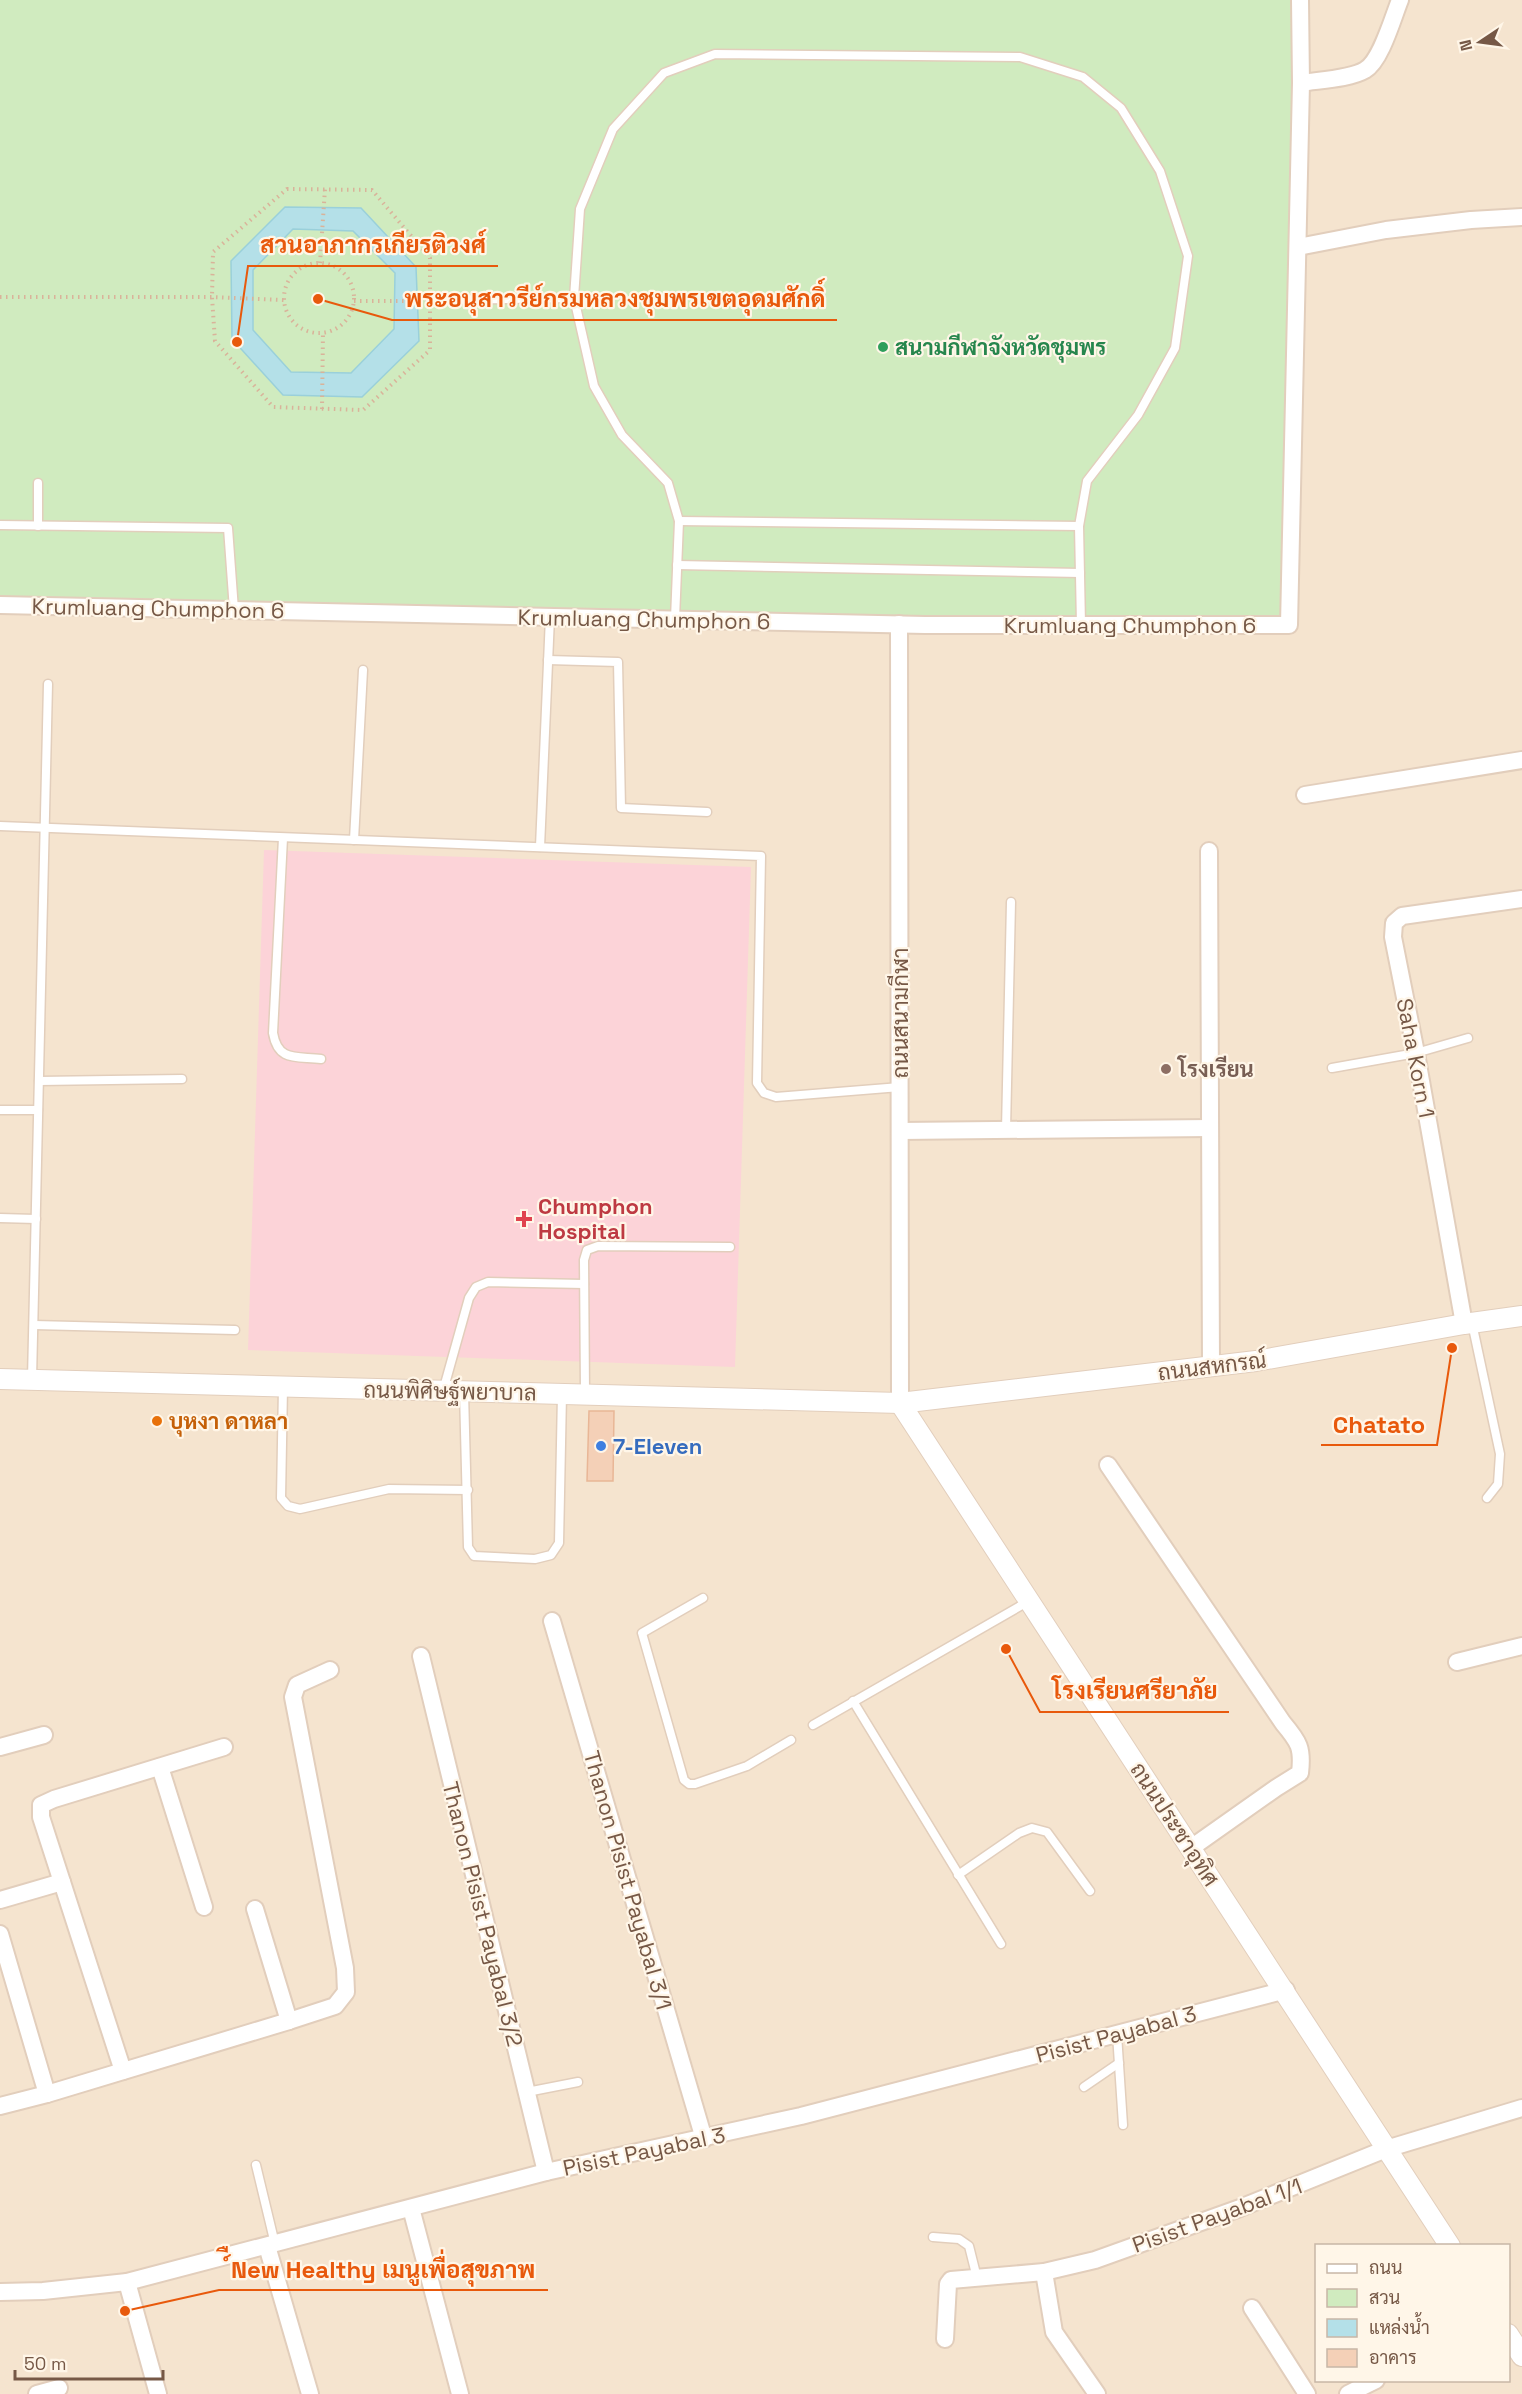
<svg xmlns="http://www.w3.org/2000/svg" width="1522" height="2394" font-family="'Space Grotesk',Sarabun,sans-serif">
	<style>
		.residential { fill: #f5e4cf; fill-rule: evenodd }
		.medical { fill: #fcd3d8 }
		.green { fill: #d0ebbf }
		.water { fill: #b4e0e8; stroke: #9ad0da; stroke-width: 1.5; fill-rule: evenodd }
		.building { fill: #f4d0b7; stroke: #e8b696; stroke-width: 1.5 }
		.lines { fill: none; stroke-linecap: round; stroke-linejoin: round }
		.service-casing { stroke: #e2cebc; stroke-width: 11 }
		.minor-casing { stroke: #e2cebc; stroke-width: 20 }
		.tertiary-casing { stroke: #e2cebc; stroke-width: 22 }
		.path { stroke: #d9b39a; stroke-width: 4; stroke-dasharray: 1.5 4.5; stroke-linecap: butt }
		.service { stroke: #fff; stroke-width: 8 }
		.minor { stroke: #fff; stroke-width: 16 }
		.tertiary { stroke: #fff; stroke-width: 20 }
		.leisure-dot { fill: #2e9e5b; stroke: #fff6e8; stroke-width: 2 }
		.education-dot { fill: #8d6e63; stroke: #fff6e8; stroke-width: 2 }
		.health-dot { fill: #e0444e; stroke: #fff6e8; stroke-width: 2 }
		.food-dot { fill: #e8710a; stroke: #fff6e8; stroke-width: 2 }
		.shop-dot { fill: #3f7fe0; stroke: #fff6e8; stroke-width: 2 }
		.labels { text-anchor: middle; stroke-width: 4.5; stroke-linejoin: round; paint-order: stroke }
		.leisure-label { font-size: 22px; font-weight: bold; fill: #27864d; stroke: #fff6e8; text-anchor: start }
		.street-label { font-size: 22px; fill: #765846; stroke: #fff6e8 }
		.education-label { font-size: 22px; font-weight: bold; fill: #785e54; stroke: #fff6e8; text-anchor: start }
		.health-label { font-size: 22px; font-weight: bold; fill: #be3a42; stroke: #fff6e8; text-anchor: start }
		.food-label { font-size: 22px; font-weight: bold; fill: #c56008; stroke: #fff6e8; text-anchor: start }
		.shop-label { font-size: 22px; font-weight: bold; fill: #366cbe; stroke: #fff6e8; text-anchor: start }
		.leader { fill: none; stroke: #e8590c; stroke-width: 2 }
		.callout-dot { fill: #e8590c; stroke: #fff6e8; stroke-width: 2 }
		.callout-label { font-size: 24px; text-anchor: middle; font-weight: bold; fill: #e8590c; stroke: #fff6e8; stroke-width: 4.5; stroke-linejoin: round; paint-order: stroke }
	</style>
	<rect width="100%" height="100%" fill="#fdf2e1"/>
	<path class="residential" d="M0,0H1522V2394H0ZM1316,2246H1508V2380H1316Z"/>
	<path class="medical" d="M264,850L751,867L735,1367L248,1350Z"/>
	<path class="green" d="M0,0H1298L1289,625L0,605Z"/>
	<path class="water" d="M285,207L361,208L416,267L419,341L362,397L283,395L232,339L231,261ZM293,229L353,231L395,273L394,329L351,373L291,372L253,330V270Z"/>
	<path class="building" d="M589,1411H614L613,1481H587Z"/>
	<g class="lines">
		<defs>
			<g id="service">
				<path d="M430,300L574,298"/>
				<path d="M38,483V526"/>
				<path d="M679,521L1079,526"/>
				<path d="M0,525L228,528L234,610"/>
				<path d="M677,565L1080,573"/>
				<path d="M675,619L679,521L668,483L622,435L594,386L574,298L580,209L613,129L664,73L715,54L1020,57L1083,77L1121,108L1160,171L1188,256L1175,348L1138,415L1087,481L1079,526L1081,625"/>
				<path d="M548,660L618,662L621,808L707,812"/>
				<path d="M0,826L761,856L757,1083L764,1093L776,1097L900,1087"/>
				<path d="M283,838L273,1033C278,1062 296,1056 321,1059"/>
				<path d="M354,840L363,670"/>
				<path d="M540,847L550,617"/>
				<path d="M1332,1068L1416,1053L1468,1038"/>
				<path d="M39,1081L182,1079"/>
				<path d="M0,1110H38"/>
				<path d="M1006,1130L1011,902"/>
				<path d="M0,1218L36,1219"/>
				<path d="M1472,1323L1500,1454L1498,1484L1487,1498"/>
				<path d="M34,1325L235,1330"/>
				<path d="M32,1379L48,684"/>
				<path d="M283,1387L281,1498L288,1506L300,1509L389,1489L468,1490"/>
				<path d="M443,1391L469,1298L476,1287L488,1282L584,1284"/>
				<path d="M464,1392L468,1547L474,1556L535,1559L551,1555L559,1543L562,1394"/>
				<path d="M585,1393L584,1260L587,1250L598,1246L730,1247"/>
				<path d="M703,1598L642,1633L684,1780L689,1784H695L747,1766L791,1740"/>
				<path d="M853,1701L1001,1944"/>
				<path d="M813,1725L1029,1601"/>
				<path d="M958,1875L1019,1833L1032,1828L1047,1832L1090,1891"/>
				<path d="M1117,2034L1123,2125"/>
				<path d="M1084,2087L1119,2063"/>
				<path d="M527,2092L578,2082"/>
				<path d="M256,2165L275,2244"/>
				<path d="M933,2237L959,2239L969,2246L977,2278"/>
			</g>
			<g id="minor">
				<path d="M1301,83C1319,80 1350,79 1365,70C1381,61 1393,17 1400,0"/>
				<path d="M1298,247L1386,230L1471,220L1522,217"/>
				<path d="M0,605L925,625H1289L1301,83L1300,0"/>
				<path d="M899,624L900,1403"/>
				<path d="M1305,795L1522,760"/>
				<path d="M1209,851L1211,1367"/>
				<path d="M900,1131L1210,1128"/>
				<path d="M1464,1324L1416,1053L1393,937L1394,923L1402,916L1522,899"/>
				<path d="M1108,1465L1283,1723C1299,1742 1303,1748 1300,1773L1276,1788L1191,1848"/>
				<path d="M552,1621L704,2139"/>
				<path d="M421,1656L546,2172"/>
				<path d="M1457,1662L1522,1646"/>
				<path d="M0,1747L44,1735"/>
				<path d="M160,1767L204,1907"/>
				<path d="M0,1900L62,1882"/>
				<path d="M255,1909L289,2021"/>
				<path d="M0,1934L47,2094"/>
				<path d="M123,2071L41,1817V1805L54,1799L224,1747"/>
				<path d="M0,2106L47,2094L289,2021L335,2006L346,1992L345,1968L293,1697L297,1685L330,1670"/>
				<path d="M411,2208L460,2394"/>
				<path d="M267,2246L310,2394"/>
				<path d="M1044,2272L1054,2332L1097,2394"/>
				<path d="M127,2282L158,2394"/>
				<path d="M0,2292L43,2291L127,2282L546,2172L801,2116L1286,1990"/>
				<path d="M1252,2308L1307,2394"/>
				<path d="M945,2339L948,2284L951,2280L1044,2272L1095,2260L1240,2208L1386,2149L1522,2108"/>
				<path d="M37,2394L59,2388"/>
				<path d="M1348,2394L1376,2380"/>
			</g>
			<g id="tertiary">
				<path d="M0,1379L900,1403L1256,1361L1464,1324L1522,1316"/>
				<path d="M900,1403L1450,2246"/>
				<path d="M1508,2334L1522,2356"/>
			</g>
		</defs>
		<use href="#service" class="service-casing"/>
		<use href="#minor" class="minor-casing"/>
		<use href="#tertiary" class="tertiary-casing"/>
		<g class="path">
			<path d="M287,189L372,190L430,258V350L363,410L273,407L215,341L212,297L213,252Z"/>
			<path d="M320,263L325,189"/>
			<circle cx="319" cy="298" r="35"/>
			<path d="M0,297H212L284,300"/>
			<path d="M354,301H419"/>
			<path d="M322,409L323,333"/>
		</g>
		<use href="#service" class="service"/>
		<use href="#minor" class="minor"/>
		<use href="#tertiary" class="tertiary"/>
	</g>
	<circle class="leisure-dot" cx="883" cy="347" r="6"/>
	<circle class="education-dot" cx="1166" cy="1069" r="6"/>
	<path class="health-dot" d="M521 1210h6v6h6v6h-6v6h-6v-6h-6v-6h6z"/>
	<circle class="food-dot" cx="157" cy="1421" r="6"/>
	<circle class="shop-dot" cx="601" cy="1446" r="6"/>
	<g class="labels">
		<g class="leisure-label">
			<text x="895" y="355">สนามกีฬาจังหวัดชุมพร</text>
		</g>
		<g class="street-label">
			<text transform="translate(158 608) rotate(1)" y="8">Krumluang Chumphon 6</text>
			<text transform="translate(644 619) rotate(1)" y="8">Krumluang Chumphon 6</text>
			<text x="1130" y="633">Krumluang Chumphon 6</text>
			<text transform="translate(900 1013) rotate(-90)" y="8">ถนนสนามกีฬา</text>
			<text transform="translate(1416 1058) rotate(79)" y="8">Saha Korn 1</text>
			<text transform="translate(1212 1366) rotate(-7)" y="8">ถนนสหกรณ์</text>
			<text transform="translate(450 1391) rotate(1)" y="8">ถนนพิศิษฐ์พยาบาล</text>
			<text transform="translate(1175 1824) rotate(57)" y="8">ถนนประชาอุทิศ</text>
			<text transform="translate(628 1880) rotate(74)" y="8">Thanon Pisist Payabal 3/1</text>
			<text transform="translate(483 1914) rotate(76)" y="8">Thanon Pisist Payabal 3/2</text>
			<text transform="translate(1116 2034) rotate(-15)" y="8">Pisist Payabal 3</text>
			<text transform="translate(644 2151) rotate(-12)" y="8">Pisist Payabal 3</text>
			<text transform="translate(1217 2215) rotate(-20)" y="8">Pisist Payabal 1/1</text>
		</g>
		<g class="education-label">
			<text x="1178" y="1077">โรงเรียน</text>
		</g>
		<g class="health-label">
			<text x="538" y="1214">Chumphon<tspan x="538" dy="25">Hospital</tspan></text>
		</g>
		<g class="food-label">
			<text x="169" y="1429">บุหงา ดาหลา</text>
		</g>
		<g class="shop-label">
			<text x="613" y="1454">7-Eleven</text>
		</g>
	</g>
	<path class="leader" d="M237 342L248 266H498M318 299L392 320H837M1452 1348L1437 1445H1321M1006 1649L1040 1712H1229M125 2311L219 2290H548"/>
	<g class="callout-dot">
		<circle cx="237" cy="342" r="6"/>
		<circle cx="318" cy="299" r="6"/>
		<circle cx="1452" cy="1348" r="6"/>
		<circle cx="1006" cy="1649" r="6"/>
		<circle cx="125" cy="2311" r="6"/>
	</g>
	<g class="callout-label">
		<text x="373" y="253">สวนอาภากรเกียรติวงศ์</text>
		<text x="615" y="307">พระอนุสาวรีย์กรมหลวงชุมพรเขตอุดมศักดิ์</text>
		<text x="1379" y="1433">Chatato</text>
		<text x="1135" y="1699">โรงเรียนศรียาภัย</text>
		<text x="383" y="2278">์ืNew Healthy เมนูเพื่อสุขภาพ</text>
	</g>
	<rect x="1315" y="2244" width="195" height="138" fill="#fff6e8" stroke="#c8b7a7" stroke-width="1.5"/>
	<rect x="1327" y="2264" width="30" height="9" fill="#ffffff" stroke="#c8b7a7" stroke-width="1.5"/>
	<text x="1369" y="2274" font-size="18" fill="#765846">ถนน</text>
	<rect x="1327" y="2289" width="30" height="18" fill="#d0ebbf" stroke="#c8b7a7" stroke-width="1.5"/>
	<text x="1369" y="2304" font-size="18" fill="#765846">สวน</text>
	<rect x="1327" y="2319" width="30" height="18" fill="#b4e0e8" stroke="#c8b7a7" stroke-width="1.5"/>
	<text x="1369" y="2334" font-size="18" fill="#765846">แหล่งน้ำ</text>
	<rect x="1327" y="2349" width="30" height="18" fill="#f4d0b7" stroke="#c8b7a7" stroke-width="1.5"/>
	<text x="1369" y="2364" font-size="18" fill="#765846">อาคาร</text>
	<g transform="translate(1480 42) rotate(257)" stroke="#fff6e8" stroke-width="4.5" paint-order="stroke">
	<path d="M0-4.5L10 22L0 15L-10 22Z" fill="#765846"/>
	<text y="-9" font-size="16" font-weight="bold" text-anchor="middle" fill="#765846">N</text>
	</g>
	<path d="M15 2370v9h148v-9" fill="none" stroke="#765846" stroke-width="3"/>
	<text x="24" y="2370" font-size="18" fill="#765846" stroke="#fff6e8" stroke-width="4.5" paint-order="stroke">50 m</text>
</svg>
